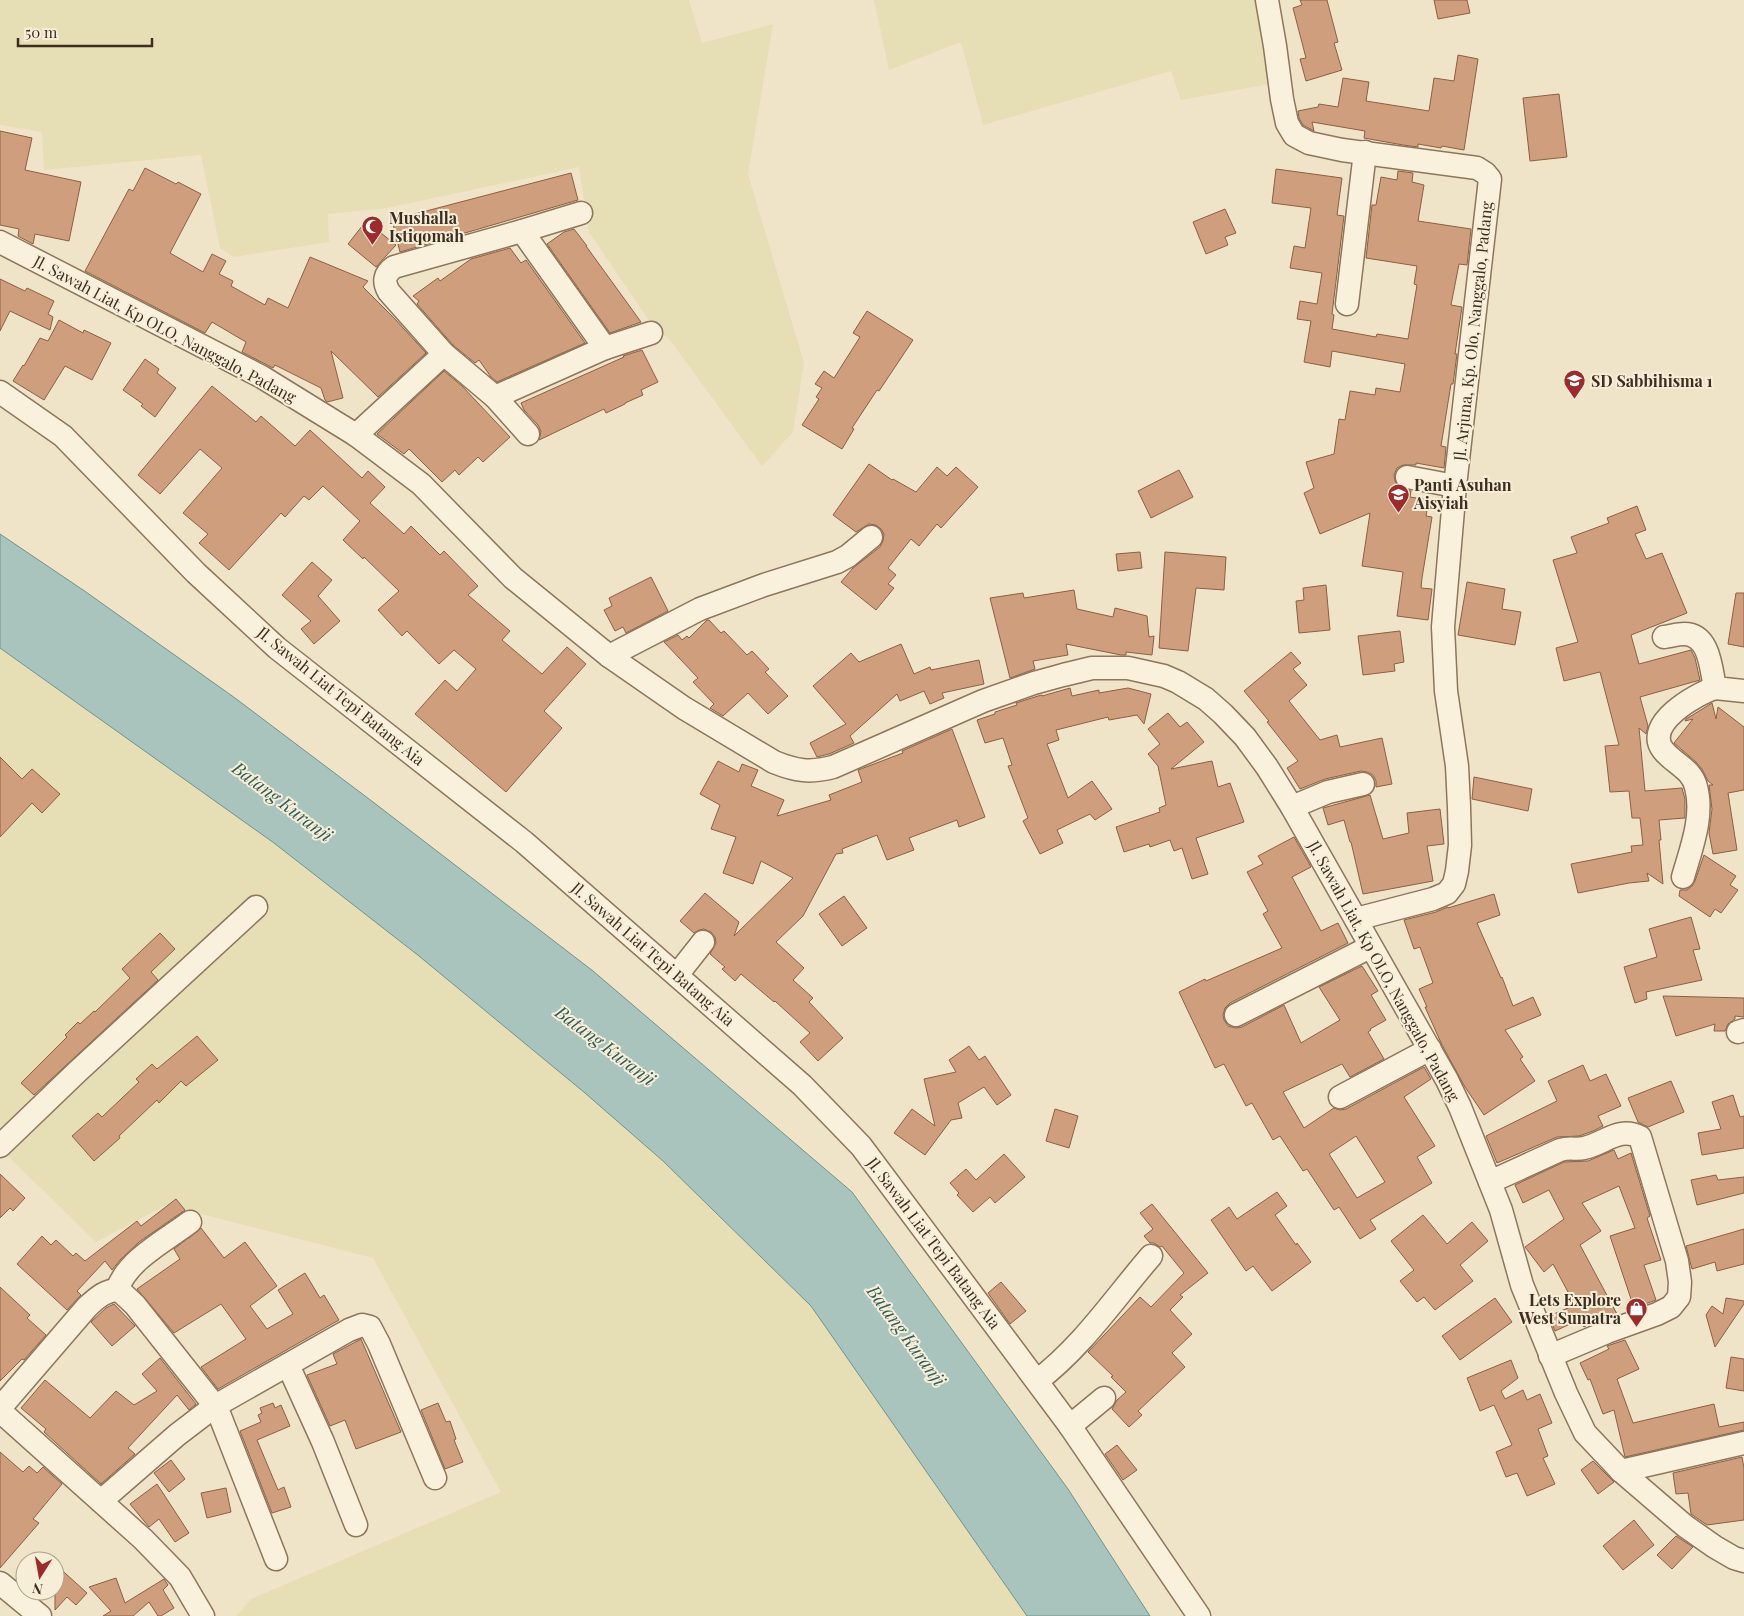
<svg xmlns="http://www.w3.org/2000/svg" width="1744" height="1616" font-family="'Playfair Display',serif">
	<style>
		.farmland { fill: #e6deb5 }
		.water { fill: #a9c4bc; stroke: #6f938a }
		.building { fill: #cf9f7d; stroke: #8d5f41; fill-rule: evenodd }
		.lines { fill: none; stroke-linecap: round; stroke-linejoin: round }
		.minor-casing { stroke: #8d765c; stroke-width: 25 }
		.minor { stroke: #faf1dc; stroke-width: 22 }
		.labels { text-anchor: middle; stroke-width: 4; stroke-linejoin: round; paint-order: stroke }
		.poi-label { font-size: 16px; font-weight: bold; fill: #3d2e20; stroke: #f7eed8; text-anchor: start }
		.street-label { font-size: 16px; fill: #3d2e20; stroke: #f7eed8 }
		.water-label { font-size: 18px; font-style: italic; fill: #2f5d5a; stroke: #f7eed8 }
	</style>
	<rect width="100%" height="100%" fill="#f0e4c8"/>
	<g class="farmland">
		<path d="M0,0H689L702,43L773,24L748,174L804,363L793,432L762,466L670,340L650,322L589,232L579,167L387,208L328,214L329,242L234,257L220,248L201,155L44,170L42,132L0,125Z"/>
		<path d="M874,0H1257L1270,84L1181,100L1171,71L983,125L961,42L889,70Z"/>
		<path d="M0,648L274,843L419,956L585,1093L663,1161L811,1306L1027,1616H236L251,1599L501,1492L373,1258L166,1205L96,1242L0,1148Z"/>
	</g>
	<path class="water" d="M0,534L86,592L235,698L373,802L593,971L852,1192L1068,1489L1150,1616H1027L811,1306L663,1161L585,1093L419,956L274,843L0,648Z"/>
	<g class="building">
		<path d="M1300,0H1327L1338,42L1334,43L1342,70L1306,81L1300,59L1306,58L1293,8L1302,5Z"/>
		<path d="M1434,0H1467L1470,13L1438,19Z"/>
		<path d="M1458,55L1478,59L1464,150L1442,146L1441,148L1418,144V147L1403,145L1364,138L1365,131L1312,122L1314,131L1303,125L1299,118L1298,111L1318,107L1319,104L1338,107L1343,78L1369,82L1366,101L1429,111L1434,78L1454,81Z"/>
		<path d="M1559,94L1567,157L1530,161L1523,98Z"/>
		<path d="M0,131L32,138L25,170L81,182L69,241L35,234L33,244L18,236L19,229L0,225Z"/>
		<path d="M145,168L176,184L178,182L201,194L170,253L203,272L212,254L226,261L219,274L233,281L231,286L265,305L268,298L288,308L310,257L368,281L363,287L394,318L426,353L378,397L331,351L343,398L327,402L325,400L321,388L275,365L273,368L242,352L246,342L212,322L205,333L85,271L129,189L133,191Z"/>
		<path d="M1276,169L1342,178L1337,215L1344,216L1332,314L1334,315L1332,329L1376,337L1377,334L1408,339L1417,285L1414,284L1417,266L1366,258L1372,205H1376L1381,177L1397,180L1398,171L1413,173L1412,182L1424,185L1418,221L1471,229L1467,265L1459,264L1451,305L1462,307L1455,354H1457L1453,384H1451L1441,446L1446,447L1444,468L1416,463V465H1403L1397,468L1394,475L1395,481L1398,487L1411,491L1410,497L1429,500L1426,516L1432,517L1422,578L1421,588L1432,589L1428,620L1397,616L1403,572L1362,566L1370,513L1320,534L1304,493L1314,488L1306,462L1334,454L1339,419L1345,420L1350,391L1375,395L1376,388L1400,392L1405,364L1332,351L1330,367L1304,362L1311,321L1297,319L1300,301L1317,304L1322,273L1290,268L1294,246L1305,248L1311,208L1272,203Z"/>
		<path d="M571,173L578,200L400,252L392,220Z"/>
		<path d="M1225,209L1236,233L1225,237L1228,245L1206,254L1193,222Z"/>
		<path d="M366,221L396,245L376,267L348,244Z"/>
		<path d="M574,229L587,246H586L641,322L610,333L547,244L564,232Z"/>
		<path d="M510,248L521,263L526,260L585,343L497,382L491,377L479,360L475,363L453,345L417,304L419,301L413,296L438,278L440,281L471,259Z"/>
		<path d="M0,279L25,291L27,288L54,301L48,314L53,317L50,330L10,311L0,331Z"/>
		<path d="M867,311L913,340L879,391L877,390L852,428L854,429L842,449L802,425L819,399L816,397L822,388L815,384L824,371L834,378L860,337L853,333Z"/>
		<path d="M59,320L83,333L84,330L111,343L92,380L65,366L44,400L13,381L23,365L24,366L40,338L48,341Z"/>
		<path d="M642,350L658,382L641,390L643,395L625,403V404L606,413L604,409L539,440L541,431L538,425L524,410L521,403L624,357L623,356Z"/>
		<path d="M145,359L159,369L157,373L176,388L155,417L141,406L143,404L123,390Z"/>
		<path d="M444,371L462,386L510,437L483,462L478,457L459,475L455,470L442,482L409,449L404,454L377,434Z"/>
		<path d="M212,386L256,422L261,416L295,446L310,430L362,478L368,471L385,487L370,503L404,534L411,526L440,555L444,551L478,586L468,595L510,631L502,640L542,674L567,647L586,664L544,711L562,728L506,792L415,714L445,680L457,691L476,669L454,650L439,664L407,631L402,636L378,610L399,591L364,557L363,559L343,540L360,521L323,486L309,500L304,496L285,517L281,513L229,570L199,543L208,534L183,513L222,468L200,449L160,494L138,475Z"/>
		<path d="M869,464L892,480L893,479L916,492L937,467L947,476L956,467L978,487L941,528L937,524L919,546L911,539L888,568L896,575L888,584L894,588L876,610L841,582L853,568L880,547L883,541L884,534L881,529L876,525L869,524L856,532L833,515Z"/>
		<path d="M1179,470L1193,497L1151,518L1138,491Z"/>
		<path d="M1637,506L1646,530L1635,534L1646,559L1662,553L1687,613L1631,635L1639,664L1691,650L1695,658L1700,680L1640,697L1648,726L1646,734L1639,728L1645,791L1682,788L1685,799V818L1659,820L1661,840H1659L1663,884L1647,873L1649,881L1629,883L1578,893L1571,864L1632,852L1631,846L1643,845L1640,818H1632L1629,791L1610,792L1605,746L1619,745L1600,672L1564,681L1556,648L1578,642L1553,560L1577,553L1571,537L1609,523L1607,518Z"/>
		<path d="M1140,552L1142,568L1118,571L1116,554Z"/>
		<path d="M1165,552L1226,557L1224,590L1196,588L1188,651L1159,648Z"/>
		<path d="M312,562L332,580L318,596L340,621L314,644L301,629L311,621L282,595Z"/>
		<path d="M651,577L668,611L626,633L623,627L615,631L604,610L612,606L609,598Z"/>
		<path d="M1467,582L1505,589L1502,609L1521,612L1515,645L1458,635Z"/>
		<path d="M1326,585L1330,630L1299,633L1296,601L1304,600L1303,588Z"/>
		<path d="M1074,590L1077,609L1113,617L1115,608L1147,616L1149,637L1154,636L1152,655L1126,652V655H1121L1066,644L1068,655L1033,661L1035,669L1010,678L990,598L1023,593L1024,598Z"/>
		<path d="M1736,593H1744V647L1728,644Z"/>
		<path d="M707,620H709L721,633L724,631L747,655L752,651L769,669L765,672L788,696L768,714L748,693L723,716L710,708L714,704L693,682L698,678L664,642L678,635L682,640L687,636L689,638Z"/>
		<path d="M1400,631L1404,662L1394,664L1395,671L1363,675L1358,636Z"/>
		<path d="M901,644L914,674L930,667L931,670L979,660L984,684L942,693L944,698L930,704L924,691L900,701L897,694L850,736L854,743L829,754L817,757L810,743L846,724L813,686L851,653L859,662Z"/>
		<path d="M1291,652L1301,663L1293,669L1307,685L1289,701L1320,740L1337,735L1340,747L1382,738L1392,784L1376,787V781L1373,775L1367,772L1361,771L1325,779L1300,789L1287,768L1298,761L1267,722L1269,721L1244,691Z"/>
		<path d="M1070,688L1072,696L1099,690V693L1128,688L1151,694L1144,724L1137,715L1109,720L1108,717L1056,730L1059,740L1047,744L1068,798L1092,781L1112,809L1095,820L1090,814L1057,830L1063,843L1040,854L1023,821L1028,818L1008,766L1012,765L1003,738L985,743L977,720L995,714V712L1017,705L1016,703L1038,696L1042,695V696Z"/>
		<path d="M1712,703L1716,719L1718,707L1744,727V790L1728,793L1737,850L1713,854L1709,833L1712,809L1709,785H1713L1708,781L1702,769L1696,762L1674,743L1693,719L1685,721L1686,719Z"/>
		<path d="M1168,713L1180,727L1187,722L1204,742L1171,769L1212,761L1218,787L1230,783L1244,822L1196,838L1208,874L1192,879L1182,848L1174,851L1170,840L1150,847L1149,844L1124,852L1116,827L1160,812L1159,808L1166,805L1158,766L1148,754L1160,744L1148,729Z"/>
		<path d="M952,729L985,817L959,827L957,820L909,838L914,850L887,860L877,835L842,849L843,853L836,854L803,916L776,942L804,968L793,980L813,998L809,1002L843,1038L818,1061L800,1042L810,1033L775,1001L774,1002L741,974L735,981L722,969L725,967L710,954L716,943L715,937L711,932L704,929L699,930L694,933L680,921L705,893L739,922L734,936L793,878L761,861L753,884L723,873L736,837L711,829L720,805L700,794L718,761L739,772L742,764L758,770L751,786L784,800L777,816L831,800L829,795L862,782L858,770L903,753L902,751Z"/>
		<path d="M0,757L22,779L32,769L60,794L42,813L32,803L0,837Z"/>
		<path d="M1474,777L1532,789L1528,811L1472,799Z"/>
		<path d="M1370,795L1383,839L1409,833L1407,813L1440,809L1444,844L1427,846L1433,881L1363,894L1351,842H1350L1344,820L1328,825L1323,808Z"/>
		<path d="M1294,837L1311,867L1292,877L1321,931L1338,923L1348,943L1230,1003L1225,1008L1223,1015L1224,1020L1228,1026L1236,1028L1242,1027L1284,1005L1301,1043L1340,1020L1319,987L1362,966L1378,991L1371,995L1386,1020L1370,1029L1371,1030L1368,1032L1384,1059L1350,1077L1342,1064L1283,1092L1304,1128L1334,1108L1340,1110L1346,1109L1424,1067L1431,1079L1404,1097L1435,1146L1417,1157L1432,1183L1370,1220L1376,1229L1360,1239L1339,1207L1334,1210L1307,1169L1303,1171L1280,1136L1273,1140L1252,1103L1246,1106L1224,1064L1215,1068L1179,992L1205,979L1206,981L1282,948L1263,914L1268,911L1247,872L1263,864L1258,856ZM1356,1136L1385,1182L1357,1198L1329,1154Z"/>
		<path d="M1704,855L1736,876L1730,885L1738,890L1721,913L1715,909L1710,917L1679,896L1680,890H1687L1692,886L1695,881Z"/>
		<path d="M1494,894L1500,915L1477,923L1501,978L1502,977L1513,1006L1533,997L1541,1015L1505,1030L1523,1057L1520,1059L1535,1081L1484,1115L1465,1087L1442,1045L1425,1007H1427L1419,989L1433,983L1420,947L1414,949L1404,920L1436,912L1448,907V908Z"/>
		<path d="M844,896L867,928L842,946L819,914Z"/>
		<path d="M1691,917L1700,949L1693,950L1702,980L1646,992L1647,999L1635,1003L1624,967L1657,957L1649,929Z"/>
		<path d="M160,933L175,949L151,972L158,980L34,1095L21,1083L67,1037L65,1035L78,1022L80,1024L94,1011L95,1012L130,978L122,969Z"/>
		<path d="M1663,996L1744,998V1017L1735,1016V1019L1728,1024L1725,1031H1714L1715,1024L1676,1036Z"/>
		<path d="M197,1036L218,1060L186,1086L181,1081L159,1103L157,1100L119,1136L120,1138L94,1161L72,1136L98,1113L102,1117L139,1082L136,1079L152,1064L157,1069Z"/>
		<path d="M969,1046L979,1060L985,1056L1011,1095L997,1105L984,1087L958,1103L962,1118L951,1120L925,1155L894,1133L912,1109L935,1126L924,1079L956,1072L949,1060Z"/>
		<path d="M1583,1065L1590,1081L1606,1074L1621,1106L1598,1116L1603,1126L1593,1131L1579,1136L1557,1137L1497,1163L1486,1136L1557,1101L1548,1081Z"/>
		<path d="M1671,1081L1684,1112L1648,1127L1638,1122L1628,1098Z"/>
		<path d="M1733,1095L1740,1117L1744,1116V1148L1702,1155L1698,1133L1721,1129L1712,1102Z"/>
		<path d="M1055,1109L1078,1116L1069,1148L1046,1141Z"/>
		<path d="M1614,1150L1618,1159L1631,1153L1650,1216L1647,1218L1661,1260L1644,1265L1656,1300L1634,1308L1610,1236L1635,1228L1619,1186L1582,1203L1601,1231L1580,1245L1617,1314L1596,1322L1595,1321L1584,1327L1579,1320L1555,1331L1549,1316L1575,1305L1553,1264L1544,1272L1525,1247L1564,1219L1549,1190L1523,1203L1515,1185L1564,1162L1588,1161Z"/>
		<path d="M1004,1154L1025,1177L995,1203L990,1197L973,1212L957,1195L959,1193L950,1183L966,1169L976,1180Z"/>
		<path d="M0,1174L25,1198L13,1211L10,1208L0,1218Z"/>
		<path d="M1716,1175L1718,1180L1744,1177V1193L1697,1205L1691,1180Z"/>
		<path d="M1277,1192L1287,1206L1275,1215L1296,1245L1297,1243L1311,1262L1272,1291L1253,1266L1246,1271L1211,1220L1229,1207L1237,1219Z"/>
		<path d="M176,1199L185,1210L139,1242L120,1260L112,1270L105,1261L77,1291L81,1295L67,1310L17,1264L42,1236L51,1245L56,1240L73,1256L76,1253L85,1261L137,1221L141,1226Z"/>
		<path d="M1152,1204L1208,1273L1180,1295L1183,1297L1170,1310L1192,1334L1172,1353L1185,1367L1138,1411L1142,1415L1129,1427L1112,1409L1117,1400L1126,1392L1111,1377L1113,1376L1088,1352L1140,1297L1151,1307L1184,1273L1162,1246L1160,1247L1154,1243H1150L1144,1236L1153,1229L1140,1213Z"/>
		<path d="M1423,1215L1447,1244L1472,1222L1488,1241L1460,1265L1473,1281L1435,1310L1424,1297L1417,1302L1400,1281L1414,1270L1391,1241Z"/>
		<path d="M201,1228L224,1258L245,1242L277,1286L250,1306L267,1329L293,1314L278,1290L305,1273L320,1298L324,1295L339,1320L218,1389L201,1367L246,1339L221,1304L174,1333L137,1289L180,1259L174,1249Z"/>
		<path d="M1744,1229V1264L1717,1271L1715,1262L1692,1269L1686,1246Z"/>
		<path d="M1001,1282L1026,1311L1010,1324L988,1293Z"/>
		<path d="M0,1287L30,1315L27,1318L46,1335L24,1360L22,1359L0,1381Z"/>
		<path d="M1495,1298L1512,1322L1460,1360L1442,1336Z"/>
		<path d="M1726,1298L1744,1301V1304L1715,1347L1706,1315L1712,1306L1723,1314Z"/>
		<path d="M114,1304L135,1326L112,1346L91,1322L106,1308Z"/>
		<path d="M361,1339L401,1432L356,1449L345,1420L330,1426L307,1375L337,1364L333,1354Z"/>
		<path d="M1625,1340L1639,1369L1617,1379L1633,1423L1714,1404L1719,1427L1744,1422V1430L1625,1457L1614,1410L1603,1414L1590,1379L1588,1380L1580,1363L1609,1349L1607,1346Z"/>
		<path d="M1731,1357L1744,1359V1391L1726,1388Z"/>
		<path d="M160,1358L196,1404L189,1410L177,1395L128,1448L135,1454L101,1484L44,1432L46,1429L21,1408L45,1380L90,1418L116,1391L134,1405L157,1391L142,1374Z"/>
		<path d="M1511,1360L1518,1378L1501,1391L1505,1399L1523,1390L1527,1400L1540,1394L1552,1423L1538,1429L1548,1456L1543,1458L1555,1484L1527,1496L1517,1473L1506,1477L1496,1452L1512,1445L1494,1405L1480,1411L1467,1378Z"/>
		<path d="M273,1403L275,1408L281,1405L290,1426L257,1440L278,1490L284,1487L291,1507L272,1513L240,1431L261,1422L258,1415L262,1413L260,1408Z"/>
		<path d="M438,1403L446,1422L450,1421L456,1439L454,1440L463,1462L445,1469L421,1410Z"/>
		<path d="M1117,1445L1137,1470L1123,1480L1105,1454Z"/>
		<path d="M0,1452L23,1472L29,1466L37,1473L43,1467L62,1484L33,1519L39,1523L0,1568Z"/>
		<path d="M1742,1457L1744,1468V1520L1707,1525L1691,1514L1688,1493L1676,1494L1673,1473Z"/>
		<path d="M171,1460L185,1479L169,1492L154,1473Z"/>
		<path d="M1593,1461L1614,1482L1598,1494L1581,1470Z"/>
		<path d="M157,1484L189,1533L175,1542L159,1519L149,1527L130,1504Z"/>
		<path d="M226,1488L231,1512L207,1518L201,1493Z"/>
		<path d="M1634,1520L1654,1545L1623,1570L1603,1546Z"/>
		<path d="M1676,1536L1693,1547L1672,1569L1657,1555Z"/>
		<path d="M55,1564L87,1593L76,1605L67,1597L55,1610Z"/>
		<path d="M116,1578L125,1603L164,1579L168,1585L163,1590L174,1608L161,1616H158L149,1602L133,1616H103L111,1611L89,1587Z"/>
	</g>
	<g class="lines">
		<defs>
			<g id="minor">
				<path d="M1267,0L1275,46L1282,99L1287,123L1294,135L1309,143L1342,150L1477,168L1485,173L1490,179L1455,486L1443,627L1446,691L1457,766L1459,807L1460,845L1457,871L1454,884L1447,893L1433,899L1356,919"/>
				<path d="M522,231L605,348L495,397L444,354L389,292C383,282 384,274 394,267Z"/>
				<path d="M522,231L581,213"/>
				<path d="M0,242L262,377L356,435L421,484L513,578L609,656L684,708L774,762C796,771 810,773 833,767L983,701L1034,683L1063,675L1092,668H1128L1164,676L1178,682L1206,699L1223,714L1245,737L1267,767L1292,807L1447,1080L1460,1107L1501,1210L1522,1285L1566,1393L1585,1433L1621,1471L1685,1526L1715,1547L1734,1558L1744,1561"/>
				<path d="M1347,304L1365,152"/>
				<path d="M605,348L651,333"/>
				<path d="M0,392L63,436L196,573L277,648L524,842L802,1085L861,1146L968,1289L1070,1426L1199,1616"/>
				<path d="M495,397L528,434"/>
				<path d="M356,435L444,354"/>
				<path d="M1407,477L1455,486"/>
				<path d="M1664,637C1671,636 1678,634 1684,634C1710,634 1711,669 1715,688L1744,691"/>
				<path d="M609,656L700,609L764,585L837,562L848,556L871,537"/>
				<path d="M1292,807L1328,792L1363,784"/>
				<path d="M1683,877C1691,849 1704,816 1696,787C1692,769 1674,764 1663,750C1643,724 1696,694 1715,688"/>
				<path d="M677,975L703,942"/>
				<path d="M1236,1015L1370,947"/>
				<path d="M1738,1032L1744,1030"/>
				<path d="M1340,1097L1430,1049"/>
				<path d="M0,1146L77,1072L256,907"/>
				<path d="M1490,1182L1560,1150C1570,1147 1576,1150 1584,1148C1604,1144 1619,1126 1640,1137L1677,1261L1680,1282L1679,1297L1671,1307L1657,1314L1607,1332L1550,1356"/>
				<path d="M117,1290C127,1260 165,1241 190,1222"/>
				<path d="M288,1365L323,1442L356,1525"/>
				<path d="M1037,1381C1083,1346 1113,1300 1151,1256"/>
				<path d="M0,1408L87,1307C97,1298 105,1290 119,1290L135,1305L215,1406L220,1416L276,1559"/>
				<path d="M0,1411L143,1539L180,1577L203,1616"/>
				<path d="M1070,1426L1104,1398"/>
				<path d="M1621,1471L1744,1443"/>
				<path d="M101,1501L177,1435L215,1406L349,1330L362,1325L370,1327L379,1344L435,1478"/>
				<path d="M0,1583L40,1616"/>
			</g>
		</defs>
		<use href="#minor" class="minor-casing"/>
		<use href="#minor" class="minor"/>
	</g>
	<defs>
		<symbol id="mosque-pin" viewBox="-11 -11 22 30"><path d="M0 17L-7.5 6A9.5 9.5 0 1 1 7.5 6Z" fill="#9e2a2b" stroke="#f7eed8"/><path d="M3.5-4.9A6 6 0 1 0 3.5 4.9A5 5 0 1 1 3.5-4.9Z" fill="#fff"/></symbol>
		<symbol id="school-pin" viewBox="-11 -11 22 30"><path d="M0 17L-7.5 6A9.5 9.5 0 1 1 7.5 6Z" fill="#9e2a2b" stroke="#f7eed8"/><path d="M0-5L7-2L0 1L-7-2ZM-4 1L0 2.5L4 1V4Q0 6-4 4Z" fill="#fff"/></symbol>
		<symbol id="shop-pin" viewBox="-11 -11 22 30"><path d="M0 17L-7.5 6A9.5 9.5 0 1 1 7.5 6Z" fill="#9e2a2b" stroke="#f7eed8"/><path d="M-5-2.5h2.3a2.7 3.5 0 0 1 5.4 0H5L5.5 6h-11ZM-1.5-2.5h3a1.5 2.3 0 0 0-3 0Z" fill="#fff"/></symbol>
	</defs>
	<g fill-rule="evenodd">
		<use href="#mosque-pin" x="360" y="214" width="25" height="34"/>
		<use href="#school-pin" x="1562" y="368" width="25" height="34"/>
		<use href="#school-pin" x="1386" y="482" width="25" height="34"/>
		<use href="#shop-pin" x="1624" y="1296" width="25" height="34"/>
	</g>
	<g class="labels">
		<g class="poi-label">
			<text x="389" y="224">Mushalla<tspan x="389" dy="18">Istiqomah</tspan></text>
			<text x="1591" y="387">SD Sabbihisma 1</text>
			<text x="1414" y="491">Panti Asuhan<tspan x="1414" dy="18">Aisyiah</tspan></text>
			<text x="1621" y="1306" text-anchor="end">Lets Explore<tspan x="1621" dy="18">West Sumatra</tspan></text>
		</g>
		<g class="street-label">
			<text transform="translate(165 329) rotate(28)" y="6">Jl. Sawah Liat, Kp OLO, Nanggalo, Padang</text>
			<text transform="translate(1473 331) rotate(-84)" y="6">Jl. Arjuna, Kp. Olo, Nanggalo, Padang</text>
			<text transform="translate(341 696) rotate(39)" y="6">Jl. Sawah Liat Tepi Batang Aia</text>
			<text transform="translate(653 954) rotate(41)" y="6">Jl. Sawah Liat Tepi Batang Aia</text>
			<text transform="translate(1384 971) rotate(61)" y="6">Jl. Sawah Liat, Kp OLO, Nanggalo, Padang</text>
			<text transform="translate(934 1243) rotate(53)" y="6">Jl. Sawah Liat Tepi Batang Aia</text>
		</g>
		<g class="water-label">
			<text transform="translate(282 802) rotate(37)" y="6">Batang Kuranji</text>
			<text transform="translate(605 1046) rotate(37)" y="6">Batang Kuranji</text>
			<text transform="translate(906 1336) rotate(54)" y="6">Batang Kuranji</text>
		</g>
	</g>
	<g transform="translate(40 1576) rotate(191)"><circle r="24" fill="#f7eed8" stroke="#ada18e"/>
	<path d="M0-4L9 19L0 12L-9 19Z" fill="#9e2a2b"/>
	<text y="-8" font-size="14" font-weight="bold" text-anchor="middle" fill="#3d2e20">N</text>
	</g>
	<path d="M18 38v8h134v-8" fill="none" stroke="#3d2e20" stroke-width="2.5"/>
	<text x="25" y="38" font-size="15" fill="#3d2e20" stroke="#f7eed8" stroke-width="4" paint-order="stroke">50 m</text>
</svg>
